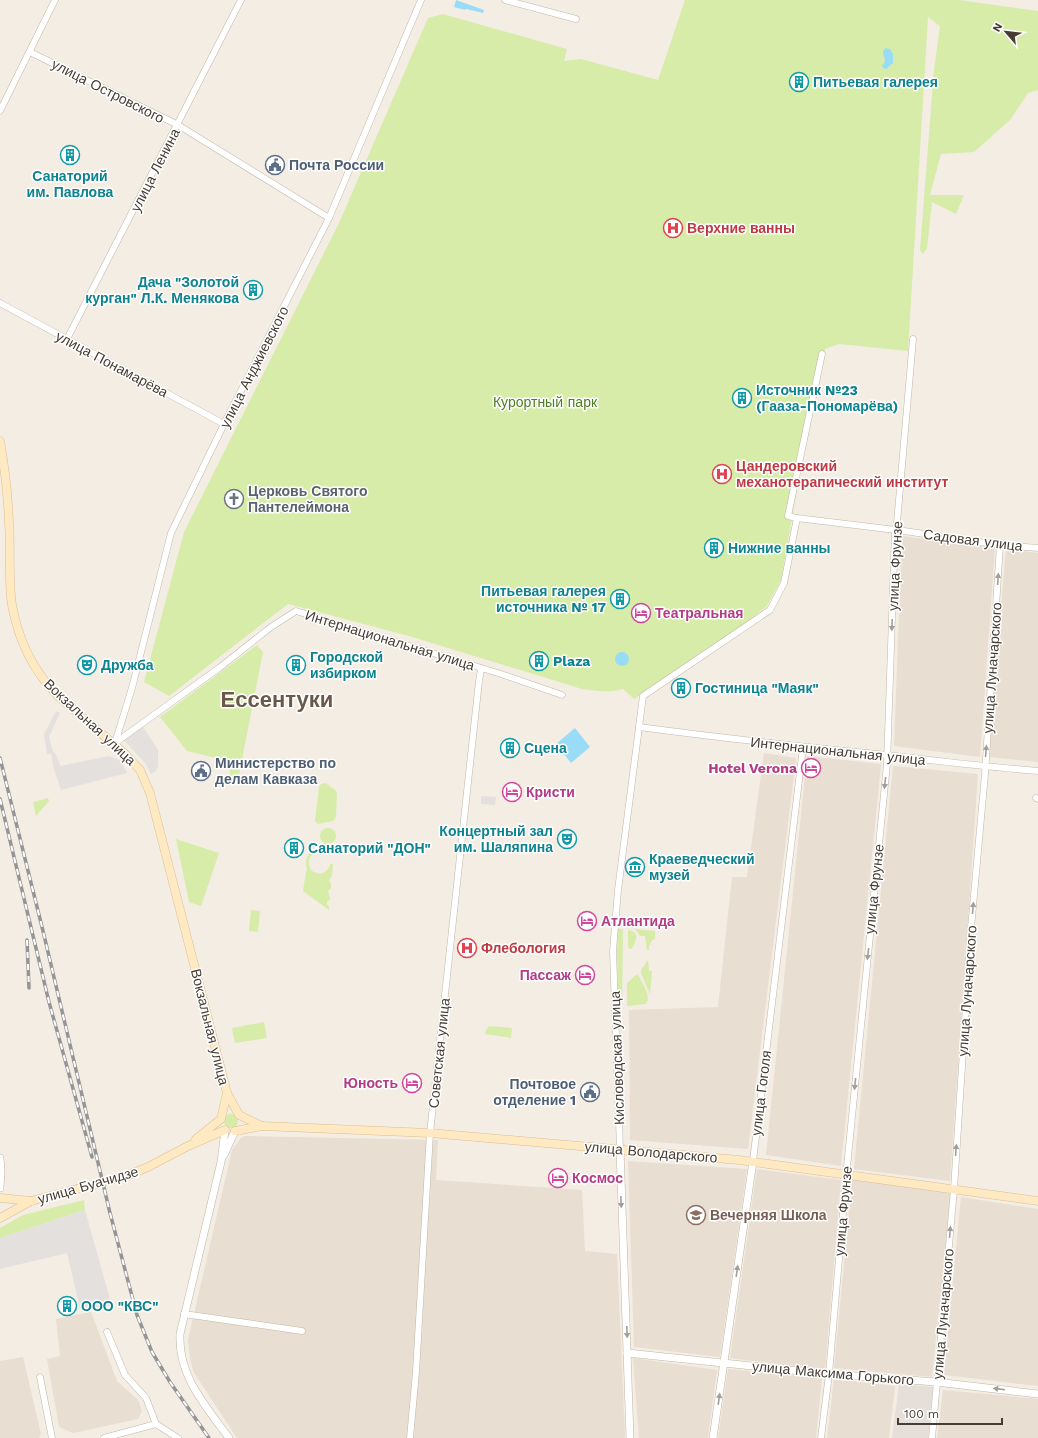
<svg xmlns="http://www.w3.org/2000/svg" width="1038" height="1438" font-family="'Work Sans',sans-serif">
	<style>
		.residential { fill: #e8ded1 }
		.industrial { fill: #e5ded9 }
		.green { fill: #d6eca8 }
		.parking { fill: #e4e0dd }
		.water { fill: #99dcf7 }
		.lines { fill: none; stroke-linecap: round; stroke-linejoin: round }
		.minor-casing { stroke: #c3b6a8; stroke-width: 7 }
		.tertiary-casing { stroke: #c3b6a8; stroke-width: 8 }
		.secondary-casing { stroke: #dbbf91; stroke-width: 9 }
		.minor { stroke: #fff; stroke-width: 6 }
		.tertiary { stroke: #fff; stroke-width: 7 }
		.secondary { stroke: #ffe9c2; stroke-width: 8 }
		.rail-casing { stroke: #959595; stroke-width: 3.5 }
		.rail { stroke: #fff; stroke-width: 2; stroke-dasharray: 6; stroke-linecap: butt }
		.oneway { fill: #a29e99 }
		.labels { text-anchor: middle; stroke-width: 3; stroke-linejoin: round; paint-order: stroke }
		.culture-label { font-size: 14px; font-weight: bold; fill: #0d838f; stroke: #fff; text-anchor: start }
		.street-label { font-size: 14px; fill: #463c33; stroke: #fff }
		.service-label { font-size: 14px; font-weight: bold; fill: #4e5e75; stroke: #fff; text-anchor: start }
		.health-label { font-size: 14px; font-weight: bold; fill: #be3a42; stroke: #fff; text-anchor: start }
		.park-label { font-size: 14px; fill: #4f7d21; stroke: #fff }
		.worship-label { font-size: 14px; font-weight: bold; fill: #5b616d; stroke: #fff; text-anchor: start }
		.hotel-label { font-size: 14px; font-weight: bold; fill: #b23c85; stroke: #fff; text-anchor: start }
		.education-label { font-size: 14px; font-weight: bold; fill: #785e54; stroke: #fff; text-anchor: start }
		.town-label { font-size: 22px; font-weight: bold; fill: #6a5949; stroke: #fff }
	</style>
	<rect width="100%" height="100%" fill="#f4ede4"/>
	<g class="residential">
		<path d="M902,536L995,548L980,757L894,746Z"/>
		<path d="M1006,549L1038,553V762L988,757Z"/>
		<path d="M764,753L796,758L748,1149L630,1140L629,1010L718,1007L732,877H747Z"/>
		<path d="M807,756L881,764L841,1166L766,1155Z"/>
		<path d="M893,766L978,774L950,1181L854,1169Z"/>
		<path d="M245,1136L438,1140L436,1180L582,1190L585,1251L617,1254L625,1438H237L194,1373L190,1359L188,1340L232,1150L241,1138Z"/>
		<path d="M628,1161L747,1169L720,1357L634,1347Z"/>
		<path d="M757,1169L841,1180L825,1370L730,1358Z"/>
		<path d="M852,1180L951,1192L932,1377L834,1368Z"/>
		<path d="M961,1197L1038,1209V1386L944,1375Z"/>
		<path d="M91,1312L117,1381L138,1400L142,1411L138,1419L73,1433L59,1427L47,1359L60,1356L56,1319Z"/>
		<path d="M23,1357L41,1434L39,1438H0V1361Z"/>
		<path d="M633,1358L717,1370L708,1438H639Z"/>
		<path d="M728,1369L822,1378L816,1438H718Z"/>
		<path d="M834,1379L895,1386L889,1438H827Z"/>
		<path d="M943,1390L1038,1399V1438H937Z"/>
	</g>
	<path class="industrial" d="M899,1384L933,1387L928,1438H892Z"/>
	<g class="green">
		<path d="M685,0H959L1038,11V90L1028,93L1010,120L974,152L941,154L930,195H964L956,214L932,202L927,248L923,254L920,250L934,70L940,26L928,17L908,351L839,344L825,349L800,472L781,580L767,606L726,638L634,699L623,689C610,693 595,691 582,689L409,636L288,604L169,696L144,682L184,532L339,223L428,18L443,14L567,49L564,61L581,59L658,80Z"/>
		<path d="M257,645L263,652L238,780L229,779L230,773L228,761L187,751L160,717Z"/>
		<path d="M326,783L336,791L337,794L336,817L333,821L318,824L315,821L319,787L321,784Z"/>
		<path d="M48,798L49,801L36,816L33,802Z"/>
		<circle cx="328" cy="836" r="8"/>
		<path d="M176,839L219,853L201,906L189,902Z"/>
		<path d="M311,851L313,854C307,859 308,865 312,871C320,876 328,873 330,864H333L332,876L329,880L331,884V888L328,891L330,899L327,902V905L329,906V910L303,891L306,871H307C305,863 306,857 311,851Z"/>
		<path d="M251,910L260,911L258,932L249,931Z"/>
		<path d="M618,929H623L622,1005L618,1004L617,950Z"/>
		<path d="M635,929L655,931V940L653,939L649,946V950H647L645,936H640Z"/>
		<path d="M628,930C641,933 636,940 632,949L628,948Z"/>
		<path d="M647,961H648L649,971H652L650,994L641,973V970Z"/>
		<path d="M636,975H638C642,983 652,996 646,1004L627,1006V983Z"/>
		<path d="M264,1022L267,1038L235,1043L232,1028Z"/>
		<path d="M489,1026L512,1028L511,1038L485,1034L486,1030Z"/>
		<circle cx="231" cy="1121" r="7"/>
		<path d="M84,1200L85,1210L0,1238V1228L23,1215Z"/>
	</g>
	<g class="parking">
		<path d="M56,711L60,713L49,737L53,752L56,754L60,766L109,756L121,761L127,773L61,790L53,766L51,754H47L44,734Z"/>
		<path d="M141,724L158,750V766L156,771L151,774L146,764L122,738Z"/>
		<path d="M481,796L496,797L495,805L481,804Z"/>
		<path d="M85,1210L112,1306L80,1308L67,1253L0,1269V1238Z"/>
	</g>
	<g class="water">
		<path d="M456,0L484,10L483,13L466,9L465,10L454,7Z"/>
		<path d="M885,48L890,49L893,54V63L886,69L883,68L882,66L885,61L883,52Z"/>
		<circle cx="622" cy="659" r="7"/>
		<path d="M575,728L590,747L571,763L556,744Z"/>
	</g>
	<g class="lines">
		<defs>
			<g id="minor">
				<path d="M505,0L576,19"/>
				<path d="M30,52L178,125L329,218"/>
				<path d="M0,111L55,0"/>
				<path d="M0,303L224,424"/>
				<path d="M67,339L241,0"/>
				<path d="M822,354L788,516L797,518L904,531L1000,545L1038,548"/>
				<path d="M639,727C722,738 804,747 887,755C937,761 987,767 1038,771"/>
				<path d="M115,743L132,688L171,533L224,424L329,218L421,0"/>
				<path d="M115,743L219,668L271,627L296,611L501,674L562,695"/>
				<path d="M1036,798L1038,799"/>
				<path d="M620,1149L613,951L618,890L643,696L770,610L784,583L797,518"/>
				<path d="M753,1161L803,747"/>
				<path d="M184,1314L302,1331"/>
				<path d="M107,1332L125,1375L146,1398L156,1424L178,1438"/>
				<path d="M40,1377L52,1438"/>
				<path d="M104,1438L156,1424"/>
				<path d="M410,1438L416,1372L430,1133L479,681L481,669"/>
				<path d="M821,1438L829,1374L847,1167L887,764L895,530L897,523L913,339"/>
				<path d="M932,1438L954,1189L971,928L985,774L1000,545"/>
			</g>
			<g id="tertiary">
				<path d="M225,1130L221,1162L180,1334C178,1376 205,1405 229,1438"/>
				<path d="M620,1149L630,1438"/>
				<path d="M224,1155L235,1131"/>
				<path d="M0,1158L1,1170L0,1188"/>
				<path d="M627,1353L829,1374L936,1382L1038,1394"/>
				<path d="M713,1438L753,1161"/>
			</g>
			<g id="secondary">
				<path d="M0,441C5,469 8,495 9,523C11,550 8,578 12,605C18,638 33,670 56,694L126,755L140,770L150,793L227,1093L239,1115L262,1126"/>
				<path d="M235,1131L262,1126L430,1133L739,1160L1038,1201"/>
				<path d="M196,1139L221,1119L227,1093"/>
				<path d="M0,1198L31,1201"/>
				<path d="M0,1218L31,1201L126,1176L148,1167L188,1146L225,1130"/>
			</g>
		</defs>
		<use href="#minor" class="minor-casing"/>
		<use href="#tertiary" class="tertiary-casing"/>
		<use href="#secondary" class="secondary-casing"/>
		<use href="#minor" class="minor"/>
		<use href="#tertiary" class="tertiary"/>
		<use href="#secondary" class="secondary"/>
		<defs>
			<g id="rail">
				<path d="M0,758L43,931L110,1213L137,1315L152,1352L170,1382L209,1438"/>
				<path d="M0,799L49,1002L92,1157"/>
				<path d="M27,940L29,988"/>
			</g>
		</defs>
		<use href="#rail" class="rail-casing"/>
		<use href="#rail" class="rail"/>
	</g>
	<defs><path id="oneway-solid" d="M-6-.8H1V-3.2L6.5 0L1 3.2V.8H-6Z"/></defs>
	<g class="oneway">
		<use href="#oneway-solid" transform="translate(998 579) rotate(-86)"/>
		<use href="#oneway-solid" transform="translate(892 625) rotate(92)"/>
		<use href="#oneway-solid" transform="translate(986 751) rotate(-86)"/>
		<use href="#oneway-solid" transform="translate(885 783) rotate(96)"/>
		<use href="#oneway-solid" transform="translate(973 908) rotate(-85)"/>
		<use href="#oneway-solid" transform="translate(868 954) rotate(96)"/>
		<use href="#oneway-solid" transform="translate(855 1084) rotate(96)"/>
		<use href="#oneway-solid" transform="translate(956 1150) rotate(-86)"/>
		<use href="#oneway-solid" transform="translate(621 1202) rotate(88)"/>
		<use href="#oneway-solid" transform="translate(950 1232) rotate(-85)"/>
		<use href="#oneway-solid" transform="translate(737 1271) rotate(-82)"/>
		<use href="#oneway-solid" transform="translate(627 1332) rotate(88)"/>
		<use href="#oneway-solid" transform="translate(999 1389) rotate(-173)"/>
		<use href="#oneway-solid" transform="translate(719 1399) rotate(-82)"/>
	</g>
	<defs>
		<symbol id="building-ring" viewBox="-11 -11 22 22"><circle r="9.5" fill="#fff" stroke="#0f9aa8" stroke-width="1.5"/><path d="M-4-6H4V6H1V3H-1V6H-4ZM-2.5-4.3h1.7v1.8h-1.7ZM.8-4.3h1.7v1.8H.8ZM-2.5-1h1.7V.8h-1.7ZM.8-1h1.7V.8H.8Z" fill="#0f9aa8"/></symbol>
		<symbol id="civic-ring" viewBox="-11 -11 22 22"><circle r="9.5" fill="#fff" stroke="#5c6f8a" stroke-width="1.5"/><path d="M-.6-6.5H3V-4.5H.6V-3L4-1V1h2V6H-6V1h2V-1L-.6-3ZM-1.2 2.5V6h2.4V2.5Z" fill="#5c6f8a"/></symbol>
		<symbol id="hospital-ring" viewBox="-11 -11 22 22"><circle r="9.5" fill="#fff" stroke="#e0444e" stroke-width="1.5"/><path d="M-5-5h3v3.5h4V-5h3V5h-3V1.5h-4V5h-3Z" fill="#e0444e"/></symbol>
		<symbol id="church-ring" viewBox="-11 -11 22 22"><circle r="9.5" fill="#fff" stroke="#6b7280" stroke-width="1.5"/><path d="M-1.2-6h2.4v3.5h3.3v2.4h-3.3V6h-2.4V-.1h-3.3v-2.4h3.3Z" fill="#6b7280"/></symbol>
		<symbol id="hotel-ring" viewBox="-11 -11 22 22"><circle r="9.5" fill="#fff" stroke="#d1479c" stroke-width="1.5"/><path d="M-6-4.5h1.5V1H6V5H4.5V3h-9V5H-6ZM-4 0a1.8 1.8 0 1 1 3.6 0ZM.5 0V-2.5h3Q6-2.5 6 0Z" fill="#d1479c"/></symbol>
		<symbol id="theatre-ring" viewBox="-11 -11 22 22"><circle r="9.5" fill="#fff" stroke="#0f9aa8" stroke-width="1.5"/><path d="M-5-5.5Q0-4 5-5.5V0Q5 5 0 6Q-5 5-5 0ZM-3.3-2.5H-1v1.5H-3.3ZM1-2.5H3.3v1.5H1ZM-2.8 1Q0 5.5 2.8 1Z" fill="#0f9aa8"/></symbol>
		<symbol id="museum-ring" viewBox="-11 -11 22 22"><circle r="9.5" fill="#fff" stroke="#0f9aa8" stroke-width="1.5"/><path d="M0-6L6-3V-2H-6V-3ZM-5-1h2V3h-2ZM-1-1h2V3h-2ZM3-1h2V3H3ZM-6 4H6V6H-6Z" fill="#0f9aa8"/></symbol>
		<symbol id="school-ring" viewBox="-11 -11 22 22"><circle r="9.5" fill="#fff" stroke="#8d6e63" stroke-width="1.5"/><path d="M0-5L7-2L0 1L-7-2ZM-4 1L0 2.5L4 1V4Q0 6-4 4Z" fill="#8d6e63"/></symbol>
	</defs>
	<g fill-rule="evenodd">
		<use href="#building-ring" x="788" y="71" width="22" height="22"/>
		<use href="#building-ring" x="59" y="144" width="22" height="22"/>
		<use href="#civic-ring" x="264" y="154" width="22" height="22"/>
		<use href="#hospital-ring" x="662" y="217" width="22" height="22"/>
		<use href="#building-ring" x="242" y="279" width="22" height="22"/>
		<use href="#building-ring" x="731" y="387" width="22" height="22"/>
		<use href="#hospital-ring" x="711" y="463" width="22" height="22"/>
		<use href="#church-ring" x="223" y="488" width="22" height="22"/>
		<use href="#building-ring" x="703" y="537" width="22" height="22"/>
		<use href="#building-ring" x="609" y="588" width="22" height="22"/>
		<use href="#hotel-ring" x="630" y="602" width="22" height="22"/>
		<use href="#building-ring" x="528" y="650" width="22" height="22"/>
		<use href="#theatre-ring" x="76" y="654" width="22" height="22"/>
		<use href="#building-ring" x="285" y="654" width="22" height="22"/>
		<use href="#building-ring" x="670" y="677" width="22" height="22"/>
		<use href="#building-ring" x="499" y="737" width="22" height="22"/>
		<use href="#hotel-ring" x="800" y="757" width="22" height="22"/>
		<use href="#civic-ring" x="190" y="760" width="22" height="22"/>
		<use href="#hotel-ring" x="501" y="781" width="22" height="22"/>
		<use href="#theatre-ring" x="556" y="828" width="22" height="22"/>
		<use href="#building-ring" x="283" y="837" width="22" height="22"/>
		<use href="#museum-ring" x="624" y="856" width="22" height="22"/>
		<use href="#hotel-ring" x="576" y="910" width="22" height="22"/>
		<use href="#hospital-ring" x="456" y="937" width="22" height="22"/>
		<use href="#hotel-ring" x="574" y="964" width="22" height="22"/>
		<use href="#hotel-ring" x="401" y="1072" width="22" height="22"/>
		<use href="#civic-ring" x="579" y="1081" width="22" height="22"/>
		<use href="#hotel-ring" x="547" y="1167" width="22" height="22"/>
		<use href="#school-ring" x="685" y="1204" width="22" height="22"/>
		<use href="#building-ring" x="56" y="1295" width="22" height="22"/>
	</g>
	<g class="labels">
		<g class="culture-label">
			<text x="813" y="87">Питьевая галерея</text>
			<text x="70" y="181" text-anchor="middle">Санаторий<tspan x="70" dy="16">им. Павлова</tspan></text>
			<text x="239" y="287" text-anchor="end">Дача "Золотой<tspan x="239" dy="16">курган" Л.К. Менякова</tspan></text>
			<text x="756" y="395">Источник №23<tspan x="756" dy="16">(Гааза-Пономарёва)</tspan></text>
			<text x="728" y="553">Нижние ванны</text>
			<text x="606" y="596" text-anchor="end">Питьевая галерея<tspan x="606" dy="16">источника № 17</tspan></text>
			<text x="310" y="662">Городской<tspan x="310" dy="16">избирком</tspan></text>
			<text x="553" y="666">Plaza</text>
			<text x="101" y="670">Дружба</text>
			<text x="695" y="693">Гостиница "Маяк"</text>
			<text x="524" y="753">Сцена</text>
			<text x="553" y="836" text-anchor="end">Концертный зал<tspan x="553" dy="16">им. Шаляпина</tspan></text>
			<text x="308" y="853">Санаторий "ДОН"</text>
			<text x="649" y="864">Краеведческий<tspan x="649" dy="16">музей</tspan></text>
			<text x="81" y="1311">ООО "КВС"</text>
		</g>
		<g class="street-label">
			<text transform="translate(108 91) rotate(27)" y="5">улица Островского</text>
			<text transform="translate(155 170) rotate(-63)" y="5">улица Ленина</text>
			<text transform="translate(112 364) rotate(28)" y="5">улица Понамарёва</text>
			<text transform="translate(254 367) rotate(-63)" y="5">улица Анджиевского</text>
			<text transform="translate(973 540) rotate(7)" y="5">Садовая улица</text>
			<text transform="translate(895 566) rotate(-87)" y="5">улица Фрунзе</text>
			<text transform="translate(390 640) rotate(17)" y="5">Интернациональная улица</text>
			<text transform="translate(992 668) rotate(-86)" y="5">улица Луначарского</text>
			<text transform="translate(90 722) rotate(43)" y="5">Вокзальная улица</text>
			<text transform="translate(838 751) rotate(6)" y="5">Интернациональная улица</text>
			<text transform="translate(874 889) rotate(-84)" y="5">улица Фрунзе</text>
			<text transform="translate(967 991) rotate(-86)" y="5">улица Луначарского</text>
			<text transform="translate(210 1027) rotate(76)" y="5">Вокзальная улица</text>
			<text transform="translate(439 1053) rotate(-84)" y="5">Советская улица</text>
			<text transform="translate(617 1058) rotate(-92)" y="5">Кисловодская улица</text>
			<text transform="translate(761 1093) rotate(-83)" y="5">улица Гоголя</text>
			<text transform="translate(651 1152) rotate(5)" y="5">улица Володарского</text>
			<text transform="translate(88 1185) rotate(-16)" y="5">улица Буачидзе</text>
			<text transform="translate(843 1211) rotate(-85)" y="5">улица Фрунзе</text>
			<text transform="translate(943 1314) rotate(-85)" y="5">улица Луначарского</text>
			<text transform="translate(833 1373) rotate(5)" y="5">улица Максима Горького</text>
		</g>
		<g class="service-label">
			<text x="289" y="170">Почта России</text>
			<text x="215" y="768">Министерство по<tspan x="215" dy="16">делам Кавказа</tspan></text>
			<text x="576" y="1089" text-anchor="end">Почтовое<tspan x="576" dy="16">отделение 1</tspan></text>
		</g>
		<g class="health-label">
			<text x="687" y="233">Верхние ванны</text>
			<text x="736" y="471">Цандеровский<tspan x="736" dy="16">механотерапический институт</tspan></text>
			<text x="481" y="953">Флебология</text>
		</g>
		<g class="park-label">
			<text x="545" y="407">Курортный парк</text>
		</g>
		<g class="worship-label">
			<text x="248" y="496">Церковь Святого<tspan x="248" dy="16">Пантелеймона</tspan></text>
		</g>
		<g class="hotel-label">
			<text x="655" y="618">Театральная</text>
			<text x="797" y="773" text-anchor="end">Hotel Verona</text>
			<text x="526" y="797">Кристи</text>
			<text x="601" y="926">Атлантида</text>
			<text x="571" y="980" text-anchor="end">Пассаж</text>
			<text x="398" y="1088" text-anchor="end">Юность</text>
			<text x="572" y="1183">Космос</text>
		</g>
		<g class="education-label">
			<text x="710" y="1220">Вечерняя Школа</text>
		</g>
		<g class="town-label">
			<text x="277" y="707">Ессентуки</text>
		</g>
	</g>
	<g transform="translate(1006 32) rotate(298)" stroke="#ffffff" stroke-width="3" paint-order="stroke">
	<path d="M0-3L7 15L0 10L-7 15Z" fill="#463c33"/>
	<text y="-6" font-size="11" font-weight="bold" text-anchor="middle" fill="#463c33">N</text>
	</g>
	<path d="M898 1418v6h104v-6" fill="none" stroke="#463c33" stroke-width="2"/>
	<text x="904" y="1418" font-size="12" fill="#463c33" stroke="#ffffff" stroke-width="3" paint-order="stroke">100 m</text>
</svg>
